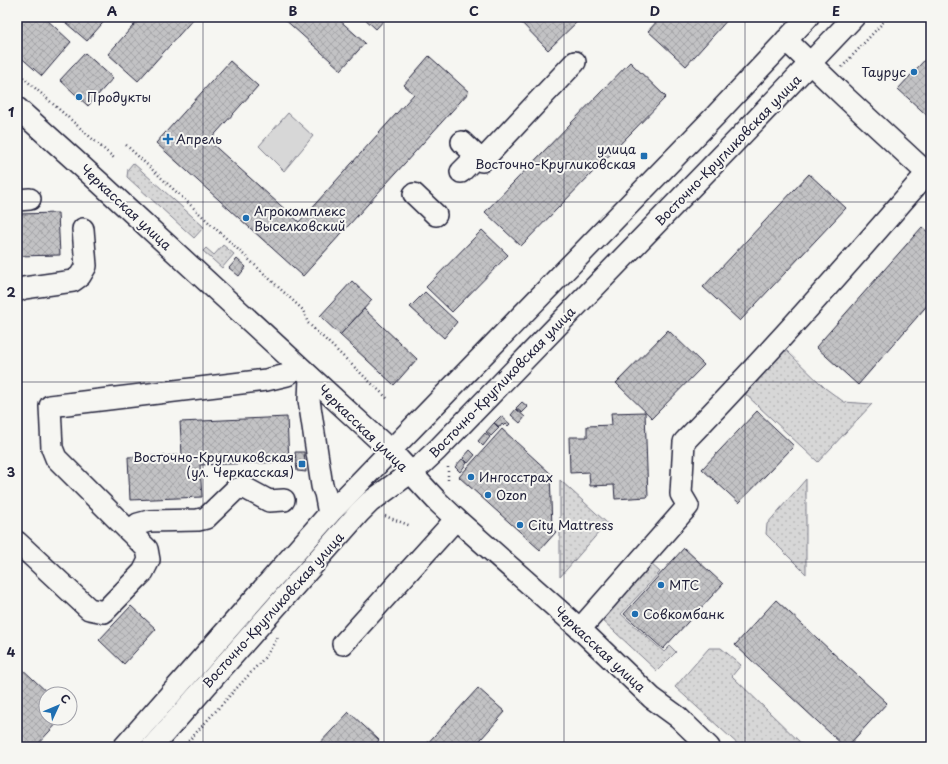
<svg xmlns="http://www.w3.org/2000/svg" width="948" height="764" font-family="'Playpen Sans',sans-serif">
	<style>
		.grass { fill: url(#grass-dots); stroke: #7c7c89 }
		.park { fill: #d7d7d7; stroke: #7c7c89 }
		.building { fill: url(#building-cross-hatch); stroke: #22223b }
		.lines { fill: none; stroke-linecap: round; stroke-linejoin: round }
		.minor-casing { stroke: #22223b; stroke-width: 24 }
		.path { stroke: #22223b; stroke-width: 2.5; stroke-dasharray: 1 3; stroke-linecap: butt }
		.minor { stroke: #f6f6f2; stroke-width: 21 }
		.grid { fill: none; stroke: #22223b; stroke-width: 1; stroke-opacity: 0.55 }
		.poi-dot { fill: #1f6fb2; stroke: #f6f6f2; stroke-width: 1.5 }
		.labels { text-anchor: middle; stroke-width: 4; stroke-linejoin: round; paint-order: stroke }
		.poi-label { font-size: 13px; fill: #22223b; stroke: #f6f6f2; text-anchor: start }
		.street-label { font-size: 13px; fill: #22223b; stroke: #f6f6f2 }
		.neatline { fill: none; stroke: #22223b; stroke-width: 1.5 }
		.grid-label { font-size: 13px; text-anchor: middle; font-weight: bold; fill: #22223b }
	</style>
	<defs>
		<pattern id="grass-dots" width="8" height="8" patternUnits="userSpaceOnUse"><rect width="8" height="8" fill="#d7d7d7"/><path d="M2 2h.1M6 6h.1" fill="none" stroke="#b8b8b9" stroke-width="1.8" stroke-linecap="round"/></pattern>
		<pattern id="building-cross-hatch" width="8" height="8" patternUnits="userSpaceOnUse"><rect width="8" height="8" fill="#c2c2c4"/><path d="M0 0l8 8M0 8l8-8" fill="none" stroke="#a6a6a9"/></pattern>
	</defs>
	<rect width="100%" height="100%" fill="#f6f6f2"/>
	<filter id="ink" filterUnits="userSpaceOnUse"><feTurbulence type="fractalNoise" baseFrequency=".025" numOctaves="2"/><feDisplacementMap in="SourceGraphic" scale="8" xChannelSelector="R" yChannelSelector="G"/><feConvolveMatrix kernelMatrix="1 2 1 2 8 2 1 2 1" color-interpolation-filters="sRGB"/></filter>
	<g filter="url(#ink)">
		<g class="grass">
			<path d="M133,163L204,227L194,238L127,177L128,169Z"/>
			<path d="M223,245L234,254L222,268L203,251L206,248L214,255Z"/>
			<path d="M778,351H787L825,388L844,402L872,404L818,462L742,391Z"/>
			<path d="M806,479V574L766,534L767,524Z"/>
			<path d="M560,480L607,523L560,577Z"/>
			<path d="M651,564L660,572L621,614L664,652L670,646L676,652L657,671L601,619Z"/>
			<path d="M709,648H721L741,665L732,676L805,747H741L675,687Z"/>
		</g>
		<path class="park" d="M288,113L313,136L284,171L259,146Z"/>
		<g class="building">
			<path d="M17,17H44L71,42L42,76L17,54Z"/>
			<path d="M59,17H108L87,41Z"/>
			<path d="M141,17H195L138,81L108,54Z"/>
			<path d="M282,17H336L365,43L341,70Z"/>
			<path d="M363,17H387L376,29Z"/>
			<path d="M516,17H582L548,50Z"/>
			<path d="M661,17H730L686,66L648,31Z"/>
			<path d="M85,53L113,78L88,106L60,80Z"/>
			<path d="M931,53V119L898,89Z"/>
			<path d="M429,56L469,92L303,276L156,143L230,61L258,86L209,141L299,222L414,94L404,85Z"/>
			<path d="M630,62L666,97L521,246L485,212Z"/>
			<path d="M809,174L846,208L740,321L703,287Z"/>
			<path d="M58,213L60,255L17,256V214Z"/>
			<path d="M922,227L931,235V301L858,385L816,347Z"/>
			<path d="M482,230L508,255L452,312L426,287Z"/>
			<path d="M237,259L246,267L239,276L229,268Z"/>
			<path d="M352,281L372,300L340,335L320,316Z"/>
			<path d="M425,292L457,322L444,338L410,307Z"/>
			<path d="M364,309L417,359L394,385L340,335Z"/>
			<path d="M668,330L704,365L652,418L616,383Z"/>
			<path d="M522,402L528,407L522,413L516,408Z"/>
			<path d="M516,409L525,417L520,423L511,415Z"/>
			<path d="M757,411L794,446L739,503L702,469Z"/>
			<path d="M645,412L648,497L615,499L614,485L590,486L589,472L570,473L569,437H587V426L612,425L611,413Z"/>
			<path d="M501,416L510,424L508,426L506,424L504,426L502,424L500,427L494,423Z"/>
			<path d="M287,417L289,462L200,465L202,497L130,500L128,457L182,455L180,422Z"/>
			<path d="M494,423L499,428L491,436L486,432Z"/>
			<path d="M502,429L550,473L552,528L556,532L540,550L459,477Z"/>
			<path d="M485,433L490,437L483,446L478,441Z"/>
			<path d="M470,450L475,455L468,463L463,458Z"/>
			<path d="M295,452H304L306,472L297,471Z"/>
			<path d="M462,459L467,463L460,472L455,467Z"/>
			<path d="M684,548L723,584L663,649L624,614Z"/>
			<path d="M776,600L887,703L847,747H845L735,645Z"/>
			<path d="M131,606L156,629L124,664L99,640Z"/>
			<path d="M17,664L49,694H46V718H62L35,747H17Z"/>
			<path d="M478,688L505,712L474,747H424Z"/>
			<path d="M349,712L379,740L373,747H316Z"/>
		</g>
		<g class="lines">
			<defs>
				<g id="minor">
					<path d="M17,108L99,182L391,451L438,502L456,519L580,629L652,698L678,717L709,747"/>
					<path d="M462,142L482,161L575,62"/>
					<path d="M461,172L477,156"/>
					<path d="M414,194L436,215"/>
					<path d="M17,200L30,199"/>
					<path d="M17,291L24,288L73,281L80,276L86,266L83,229"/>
					<path d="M310,377L309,400L322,486L325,493L329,514"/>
					<path d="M129,531L138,524L149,521L198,520L206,518L236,489L245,488L269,501L284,500"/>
					<path d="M17,542L89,609L104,612L143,572L149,560L147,549L56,458L52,448L50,406L266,380L287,375L298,366"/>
					<path d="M580,629L688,506L681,494L684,442C768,355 848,265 927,173L845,97L786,40"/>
					<path d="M343,644L456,519"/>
					<path d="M124,747L329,514L715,116L808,17"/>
					<path d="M152,747L359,513L370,502L422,464L437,450L739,138L854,17"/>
				</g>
			</defs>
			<use href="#minor" class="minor-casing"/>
			<g class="path">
				<path d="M842,67L888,17"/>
				<path d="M17,72L114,158"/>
				<path d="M126,145L303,310L308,323L389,400"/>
				<path d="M448,467V482"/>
				<path d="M385,516L411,526"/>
				<path d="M183,747L266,656L278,637"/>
			</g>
			<use href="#minor" class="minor"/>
		</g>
	</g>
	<path class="grid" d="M203,17V747M384,17V747M564,17V747M745,17V747M17,202H931M17,382H931M17,562H931"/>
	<g class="poi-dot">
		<circle cx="914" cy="72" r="4"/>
		<circle cx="79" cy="97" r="4"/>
		<path d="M166 133h4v4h4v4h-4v4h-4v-4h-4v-4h4z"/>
		<rect x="640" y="152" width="8" height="8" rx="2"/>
		<circle cx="246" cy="218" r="4"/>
		<rect x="298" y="460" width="8" height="8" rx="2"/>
		<circle cx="471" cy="477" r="4"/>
		<circle cx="488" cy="495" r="4"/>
		<circle cx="520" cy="525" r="4"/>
		<circle cx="661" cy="585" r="4"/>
		<circle cx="635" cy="614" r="4"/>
	</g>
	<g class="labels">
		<g class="poi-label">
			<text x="906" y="77" text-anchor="end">Таурус</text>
			<text x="87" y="102">Продукты</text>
			<text x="176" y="144">Апрель</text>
			<text x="636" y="154" text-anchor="end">улица<tspan x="636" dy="15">Восточно-Кругликовская</tspan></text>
			<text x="254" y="216">Агрокомплекс<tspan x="254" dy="15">Выселковский</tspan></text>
			<text x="294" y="462" text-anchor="end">Восточно-Кругликовская<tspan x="294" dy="15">(ул. Черкасская)</tspan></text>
			<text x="479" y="482">Ингосстрах</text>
			<text x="496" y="500">Ozon</text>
			<text x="528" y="530">City Mattress</text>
			<text x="669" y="590">МТС</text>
			<text x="643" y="619">Совкомбанк</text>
		</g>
		<g class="street-label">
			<text transform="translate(728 150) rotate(-46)" y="5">Восточно-Кругликовская улица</text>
			<text transform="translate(126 207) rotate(43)" y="5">Черкасская улица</text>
			<text transform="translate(502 382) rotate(-46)" y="5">Восточно-Кругликовская улица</text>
			<text transform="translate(363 428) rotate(44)" y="5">Черкасская улица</text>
			<text transform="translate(273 610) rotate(-48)" y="5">Восточно-Кругликовская улица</text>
			<text transform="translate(600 649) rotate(43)" y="5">Черкасская улица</text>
		</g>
	</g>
	<rect width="948" height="764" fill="none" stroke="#f6f6f2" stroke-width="44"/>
	<g transform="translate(58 706) rotate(46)"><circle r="19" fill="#f6f6f2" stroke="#a1a1a9"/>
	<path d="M0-3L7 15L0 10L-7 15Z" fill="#1f6fb2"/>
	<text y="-6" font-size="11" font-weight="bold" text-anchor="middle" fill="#22223b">С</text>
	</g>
	<rect x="22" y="22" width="904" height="720" class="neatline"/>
	<g class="grid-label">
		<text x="112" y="16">A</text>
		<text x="293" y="16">B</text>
		<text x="474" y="16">C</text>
		<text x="655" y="16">D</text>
		<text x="836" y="16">E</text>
		<text x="11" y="117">1</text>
		<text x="11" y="297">2</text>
		<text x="11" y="477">3</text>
		<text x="11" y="657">4</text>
	</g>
</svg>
